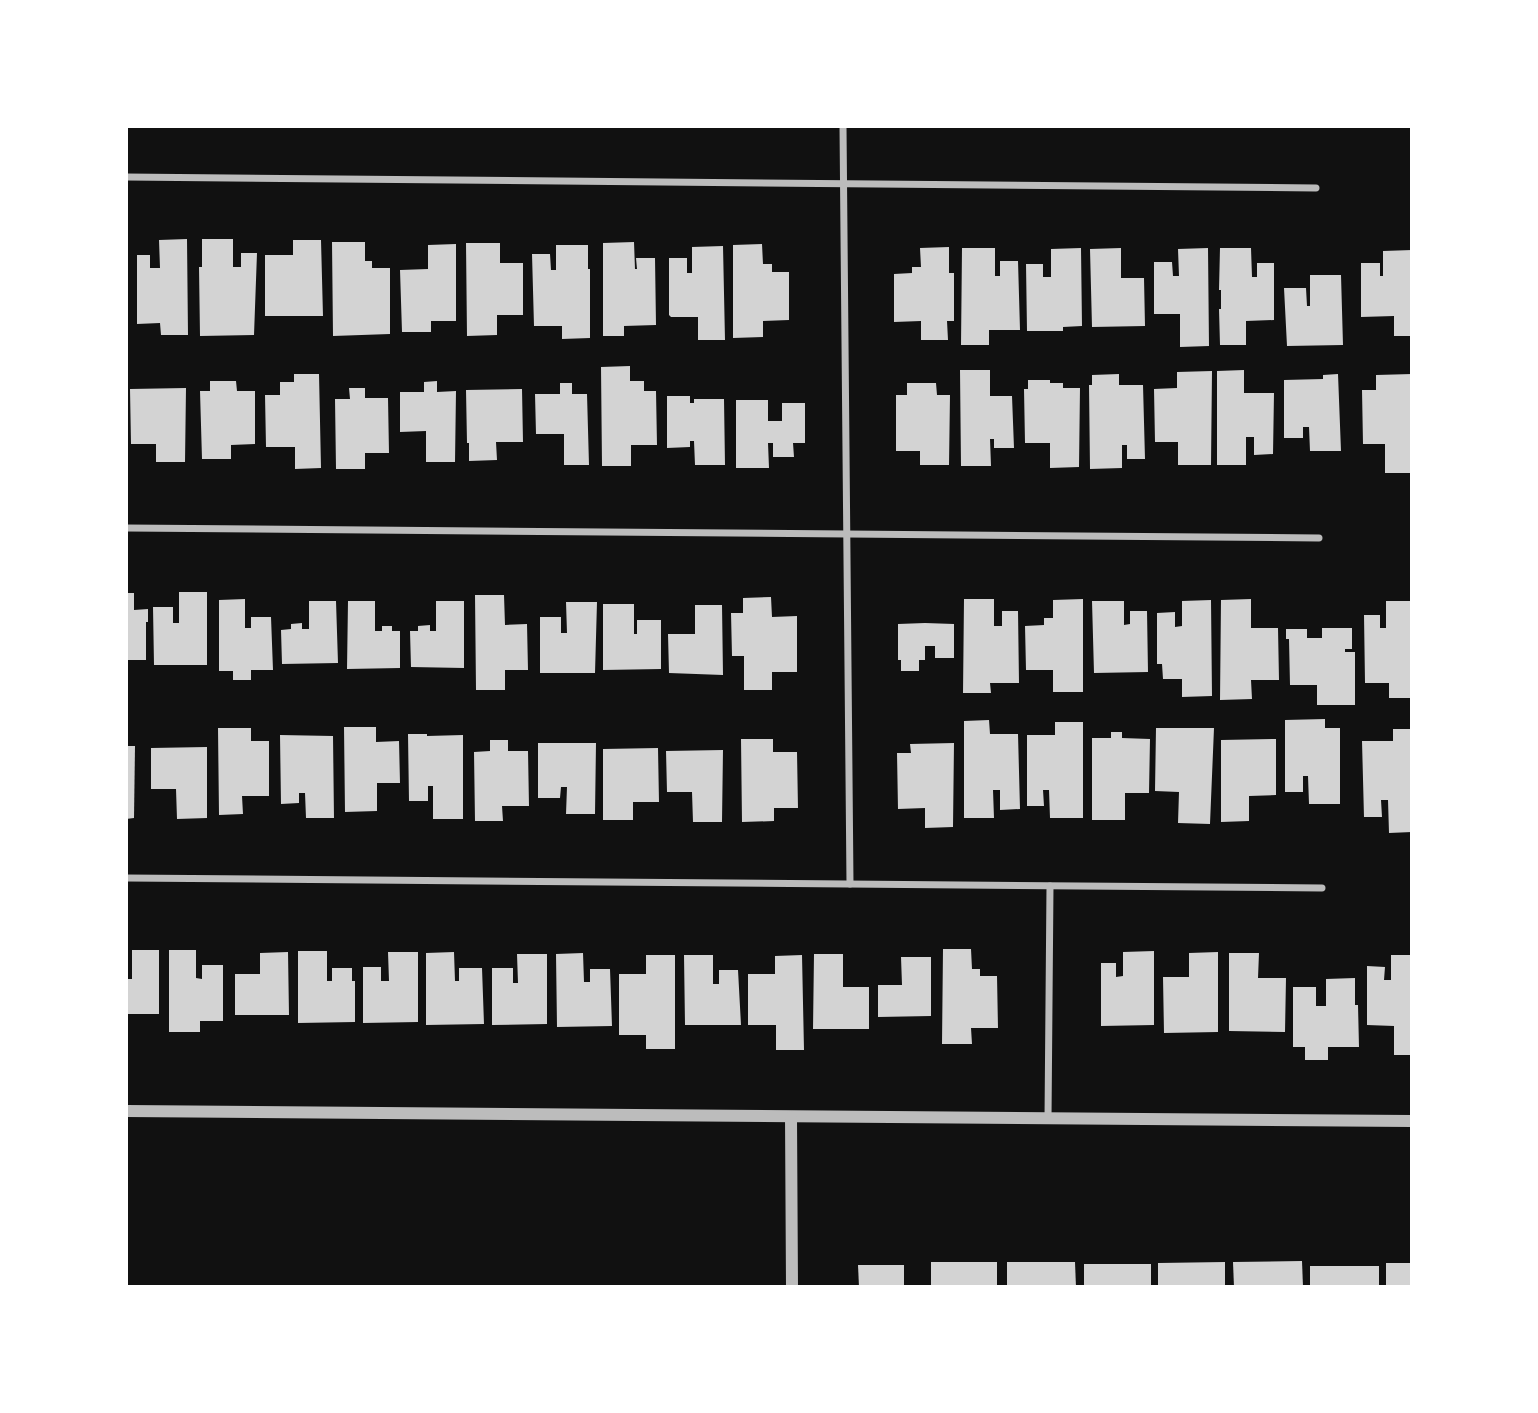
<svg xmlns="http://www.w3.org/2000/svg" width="1538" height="1413" font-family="'Work Sans',sans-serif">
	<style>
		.building { fill: #d3d3d3 }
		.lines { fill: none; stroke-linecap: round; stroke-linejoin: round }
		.minor { stroke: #bcbcbc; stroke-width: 7 }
		.tertiary { stroke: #bcbcbc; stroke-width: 12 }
	</style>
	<rect width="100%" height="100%" fill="#111"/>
	<g class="building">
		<path d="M187,239L188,335H161L160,323L137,324V255H150V268H160L159,240Z"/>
		<path d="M202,239H233V267H241V253H257L254,335L200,336L199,267H202Z"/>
		<path d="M293,240H321L323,316H265V255H293Z"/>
		<path d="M332,242H365V261H372V268H390V334L333,336Z"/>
		<path d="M634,242L635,269H637L636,258H655L656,325L624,326V336H603V243Z"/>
		<path d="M466,243H500V263H523V315H497V335L467,336Z"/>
		<path d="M456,244V321H431V332H402L400,270L428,269V245Z"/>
		<path d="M762,244L763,264H772V272H789V320L763,321V337L733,338V245Z"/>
		<path d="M556,245H588V269H590V338L562,339V326H534L532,254H550L551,270H556Z"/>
		<path d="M723,246L725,340H698V317H671L669,315V258H687V273H692V247Z"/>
		<path d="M949,247V273H954V321H947L948,340H921V321L894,322V274L912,273V267H921L920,248Z"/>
		<path d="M962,248H995V276H1000V261H1018L1020,330H989V345H961Z"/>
		<path d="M1081,248L1082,326L1063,327V331H1027L1026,264H1043V277H1051V249Z"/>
		<path d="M1121,248V278H1144L1145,326L1092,327L1090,249Z"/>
		<path d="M1208,248L1209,346L1180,347V314H1154V262H1172L1173,276H1179L1178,249Z"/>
		<path d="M1220,248H1251L1252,277H1257V263H1274V320L1246,321V345H1220L1219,309H1221V290H1219Z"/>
		<path d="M1412,250V336H1394V316L1361,317V263H1380V276H1383V251Z"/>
		<path d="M1310,275H1341L1343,345L1287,346L1284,288H1306L1307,306H1310Z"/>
		<path d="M630,366V381H644V391H656L657,445H631V466H602L601,367Z"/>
		<path d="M960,370H990V396H1012L1014,448H994V439H990L991,466H961Z"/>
		<path d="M1244,370V393H1274L1273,454L1254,455V437H1246V465H1217V371Z"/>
		<path d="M1212,371L1211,465H1178V442H1155L1154,389L1177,388V372Z"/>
		<path d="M294,374H319L321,468L295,469V447H266L265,395H280V382H294Z"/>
		<path d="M1119,374V385H1143L1145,459H1127V445H1122V468L1090,469L1089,385H1092V375Z"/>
		<path d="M1338,374L1341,451H1310L1309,427H1303V438H1284V380L1323,379V375Z"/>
		<path d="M1412,374V473H1385V444H1363L1362,390H1376V375Z"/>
		<path d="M1028,380H1050V383H1063V388H1080L1079,467L1050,468V443H1025L1024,389H1028Z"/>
		<path d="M210,381H236L237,391H255V444L231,445V459H202L200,391H210Z"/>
		<path d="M437,381V392L456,391L455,462H426V431L400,432V392H424V382Z"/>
		<path d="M560,383H572V394H587L589,465H564V434H536L535,394H560Z"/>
		<path d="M907,383H936L937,395H950L949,465H920V451H896V395H907Z"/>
		<path d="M186,388L185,462H156V444H131L130,389Z"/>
		<path d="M349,388H365V398H388L389,453H365V469H336L335,399H350Z"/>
		<path d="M522,389L523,442H496L497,460L469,461V443H467L466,390Z"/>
		<path d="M667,396H690V403H694V399H724L725,465H695L694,441H690V447L667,448Z"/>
		<path d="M736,400H768V421H782V403H805V443H793L794,457H773V443H768L769,468H736Z"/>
		<path d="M179,592H207V665H154L153,607H173V623H179Z"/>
		<path d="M126,593H134V610L148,609V622H146V660H126Z"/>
		<path d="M475,595H504L505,625L527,624L528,670H505V690H476Z"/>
		<path d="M771,597L772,617L797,616V672H772V690H744V656H732L731,613H743V598Z"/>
		<path d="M245,599V628H251V617H271L273,670H251V680H233V671H219V600Z"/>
		<path d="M964,599H994V626H1002V611H1018L1019,683H990L991,693H963Z"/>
		<path d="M1083,599V692H1053V670H1026L1025,626L1044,625V618H1053V600Z"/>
		<path d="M1251,599V628H1278L1279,680H1251L1252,699L1220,700L1221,600Z"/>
		<path d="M1211,600L1212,696L1182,697V679H1163L1162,664H1157V613L1175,612V627L1182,626V601Z"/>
		<path d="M309,601H336L338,663L282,664L281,630L291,629V624L302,623V629H309Z"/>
		<path d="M348,601H375V631H382V626H392V631H400V668L347,669Z"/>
		<path d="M436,601H464V668L411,667L410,631H418V626L430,625V631H436Z"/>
		<path d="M1092,601H1124V625L1130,624V611H1147L1148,672L1094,673Z"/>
		<path d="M1386,601H1412V698H1389V683H1365L1364,615H1380V628H1386Z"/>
		<path d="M566,602H597L595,673H540V617H561V633H567Z"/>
		<path d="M603,604H634V634H637V620H661V669L603,670Z"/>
		<path d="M695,605H722L723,675L669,673L668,634H695Z"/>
		<path d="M925,623L954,624V658H935V646H925V660H919V671H901V660H898V624Z"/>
		<path d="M1322,628H1352V649H1345V652H1355V705H1317V685H1290L1289,639H1286V629H1307V638H1322Z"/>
		<path d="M1325,719V728H1340V804H1309L1308,776H1303V792H1285V720Z"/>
		<path d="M989,720L990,734H1018L1020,809L1000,810V790H993L994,818H964V721Z"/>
		<path d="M1055,722H1083V818H1050L1049,790H1043L1044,806H1027V735H1055Z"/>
		<path d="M344,727H376V742L399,741L400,783H377V811L345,812Z"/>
		<path d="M218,728H251V741H269V796H242L243,814L219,815Z"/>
		<path d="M1156,728H1214L1210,824L1178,823L1179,792L1155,791Z"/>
		<path d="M1393,729H1412V832L1389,833L1388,800H1381L1382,817H1364L1362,741H1393Z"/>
		<path d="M1111,732H1122V738L1150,739L1149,793H1125V820H1092V738H1111Z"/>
		<path d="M408,734H427V736L463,735V819H433V786H428V801H409Z"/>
		<path d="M280,735L333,736L334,818H306L305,793H299V803L281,804Z"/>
		<path d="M741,739H773V752H797L798,808H774V821L742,822Z"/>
		<path d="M1276,739V795L1249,796V821L1221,822V740Z"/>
		<path d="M490,740H508V751H528L529,806H502L503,821H475L474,752L490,751Z"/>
		<path d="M538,743H596L595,814H566L567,787H561L560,798H538Z"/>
		<path d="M954,743L953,827L925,828V808L898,809L897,753H911L910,744Z"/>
		<path d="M126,746H135L134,818L126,819Z"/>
		<path d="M207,747V818L177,819L176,789H151V748Z"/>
		<path d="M658,748L659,802H633V820H603V749Z"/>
		<path d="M723,750L722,822H693L692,792H667L666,751Z"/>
		<path d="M943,949H971L972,969H980V976H997L998,1028H971L972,1044H942Z"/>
		<path d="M132,950H159V1014H126V979H132Z"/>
		<path d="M169,950H196V978L202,979V965H223V1021H200V1032H169Z"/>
		<path d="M298,951H327V981H332V968H352V981H355V1022L298,1023Z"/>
		<path d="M1154,951V1025L1101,1026V963H1116V977L1123,976V952Z"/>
		<path d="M288,952L289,1015H235V974H260V953Z"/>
		<path d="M388,952H418V1022L363,1023V967H381V981H389Z"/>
		<path d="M454,952L455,981H459V968H482L484,1024L426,1025V953Z"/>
		<path d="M1218,952V1032L1164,1033L1163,977H1189V953Z"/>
		<path d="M583,953L584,982H590V969H610L612,1026L557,1027L556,954Z"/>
		<path d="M1229,953H1259L1258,978H1286L1285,1032L1229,1031Z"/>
		<path d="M517,954H547V1024L492,1025V968H513V983H518Z"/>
		<path d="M814,954H843V987H869V1029H813Z"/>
		<path d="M646,955H675V1049H646V1035H619V974H646Z"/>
		<path d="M684,955H713V984H719V970H738L741,1025H685Z"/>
		<path d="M802,955L804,1050H776V1025H748V974H775V956Z"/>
		<path d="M1391,955H1412V1055H1394V1026L1367,1025V966L1385,967L1384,980H1391Z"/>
		<path d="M901,957H931V1016L878,1017V985H902Z"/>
		<path d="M1355,978V1005H1358L1359,1047H1328V1060H1305V1047H1293V987H1316V1006H1326V979Z"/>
		<path d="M1302,1261L1303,1287H1234L1233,1262Z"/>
		<rect x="931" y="1262" width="66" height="25"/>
		<path d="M1007,1262H1075L1076,1287H1007Z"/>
		<path d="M1225,1262V1287H1158V1263Z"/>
		<rect x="1386" y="1263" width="26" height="24"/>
		<rect x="1084" y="1264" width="67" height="23"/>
		<path d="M858,1265H904V1287H859Z"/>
		<rect x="1310" y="1266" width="69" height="21"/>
	</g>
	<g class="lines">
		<g class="minor">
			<path d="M843,126L850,884"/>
			<path d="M126,177L1316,188"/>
			<path d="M126,528L1319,538"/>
			<path d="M126,878L1322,888"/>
			<path d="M1048,1119L1050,886"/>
		</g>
		<g class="tertiary">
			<path d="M126,1111L1412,1121"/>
			<path d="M791,1117L792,1287"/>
		</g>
	</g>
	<rect width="1538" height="1413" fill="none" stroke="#ffffff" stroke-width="256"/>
</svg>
